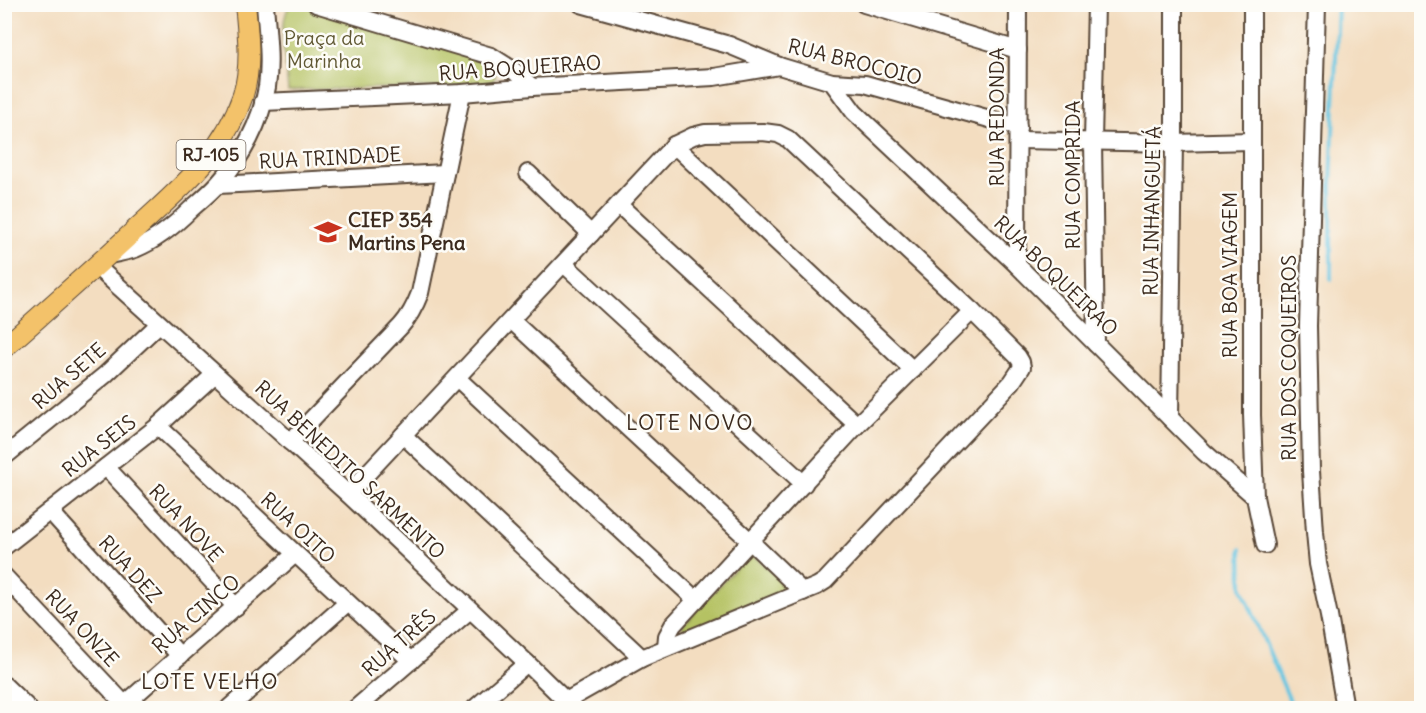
<svg xmlns="http://www.w3.org/2000/svg" width="1426" height="713" font-family="Delius,sans-serif">
	<style>
		.green { fill: #b5c264; stroke: #787641; stroke-width: 1.5 }
		.lines { fill: none; stroke-linecap: round; stroke-linejoin: round }
		.stream { stroke: #63c5e1; stroke-width: 4 }
		.minor-casing { stroke: #574536; stroke-width: 20 }
		.major-casing { stroke: #574536; stroke-width: 22 }
		.minor { stroke: #fff; stroke-width: 16 }
		.major { stroke: #f3c26a; stroke-width: 20 }
		.labels { text-anchor: middle; stroke-width: 5; stroke-linejoin: round; paint-order: stroke }
		.shield { fill: #fdfcf7; stroke: #75695f; stroke-width: 1.5 }
		.shield-label { font-size: 18px; font-weight: bold; fill: #3b2a1e }
		.park-label { font-size: 20px; fill: #605833; stroke: #fdfcf7 }
		.street-label { font-size: 20px; fill: #3b2a1e; stroke: #fdfcf7 }
		.poi-label { font-size: 20px; font-weight: bold; fill: #3b2a1e; stroke: #fdfcf7; text-anchor: start }
		.neighbourhood-label { font-size: 21px; letter-spacing: 1.5px; fill: #3b2a1e; stroke: #fdfcf7 }
	</style>
	<rect width="100%" height="100%" fill="#fdfcf7"/>
	<filter id="ink" filterUnits="userSpaceOnUse"><feTurbulence type="fractalNoise" baseFrequency=".0167" numOctaves="2"/><feDisplacementMap in="SourceGraphic" scale="12" xChannelSelector="R" yChannelSelector="G"/><feConvolveMatrix kernelMatrix="1 2 1 2 8 2 1 2 1" color-interpolation-filters="sRGB"/></filter>
	<filter id="wash" filterUnits="userSpaceOnUse"><feTurbulence type="fractalNoise" baseFrequency=".008" numOctaves="4" result="noise"/><feDisplacementMap in="SourceGraphic" scale="24" xChannelSelector="R" yChannelSelector="G"/><feGaussianBlur stdDeviation="1.35" result="paint"/><feColorMatrix in="noise" values="0 0 0 0 0 0 0 0 0 0 0 0 0 0 0 0 0 1.4 0 .05"/><feComposite in="paint" operator="in"/></filter>
	<g filter="url(#wash)">
		<rect width="100%" height="100%" fill="#f3ddc0"/>
		<g class="green">
			<path d="M296,5H315L492,62L496,76L489,86L288,90C286,65 277,29 289,6Z"/>
			<path d="M749,554H752L790,588L685,634L682,626Z"/>
		</g>
		<g class="lines">
			<g class="stream">
				<path d="M1331,279V185L1338,4"/>
				<path d="M1241,549L1242,588L1293,708"/>
			</g>
		</g>
	</g>
	<g filter="url(#ink)">
		<g class="lines">
			<defs>
				<g id="minor">
					<path d="M316,4L491,56L513,70L532,87"/>
					<path d="M581,4L729,45L779,66L832,82L865,84L1018,127"/>
					<path d="M864,4L1018,50"/>
					<path d="M1096,4L1093,141L1096,344"/>
					<path d="M1252,4V415L1255,497L1265,545"/>
					<path d="M1317,4L1308,326L1311,471L1315,532L1318,564L1329,616L1345,708"/>
					<path d="M832,82L854,112L1017,265L1204,452L1255,497"/>
					<path d="M263,102L462,93L532,87L714,77L779,66"/>
					<path d="M1018,140L1174,143L1251,141"/>
					<path d="M674,145L913,370"/>
					<path d="M528,173L591,234"/>
					<path d="M218,185L445,173"/>
					<path d="M619,205L857,425"/>
					<path d="M109,255C117,253 127,252 135,249C157,240 175,225 191,209C200,201 210,193 218,184C242,158 261,122 267,87C271,60 267,32 265,4"/>
					<path d="M564,264L804,484"/>
					<path d="M1017,265L1018,4"/>
					<path d="M96,266L348,494L527,663L566,701L572,708"/>
					<path d="M511,320L750,541L803,592"/>
					<path d="M457,378L696,600"/>
					<path d="M1170,418L1174,143V4"/>
					<path d="M158,426L411,661"/>
					<path d="M403,435L642,658"/>
					<path d="M290,442L401,326C410,316 415,306 420,293L462,93"/>
					<path d="M4,457L105,375L159,324"/>
					<path d="M106,467L236,607"/>
					<path d="M348,494L674,145L693,136L705,133L763,132L778,134L788,139L972,311L1018,357L1021,362L1022,367L1012,382L825,581L817,586L642,658L566,701"/>
					<path d="M50,511L180,656"/>
					<path d="M4,547L158,426L215,374"/>
					<path d="M4,576L128,708"/>
					<path d="M666,647L667,636L673,625L857,425L972,311"/>
					<path d="M4,685L28,708"/>
					<path d="M124,705L295,554"/>
					<path d="M229,708L347,603"/>
					<path d="M356,708L470,610"/>
					<path d="M475,708L527,663"/>
				</g>
				<path id="major" d="M4,348C48,309 91,271 133,232C178,190 223,155 243,95C252,66 248,34 245,4"/>
			</defs>
			<use href="#minor" class="minor-casing"/>
			<use href="#major" class="major-casing"/>
			<use href="#minor" class="minor"/>
			<use href="#major" class="major"/>
		</g>
	</g>
	<defs>
		<symbol id="school-bare" viewBox="-9 -9 18 18"><path d="M0-5L7-2L0 1L-7-2ZM-4 1L0 2.5L4 1V4Q0 6-4 4Z" fill="#c8321e" stroke="#fdfcf7" stroke-width="2.5" paint-order="stroke"/></symbol>
	</defs>
	<g fill-rule="evenodd">
		<use href="#school-bare" x="309" y="213" width="38" height="38"/>
	</g>
	<g class="labels">
		<rect class="shield" x="176.5" y="140" width="69" height="30" rx="4.5"/>
		<g class="shield-label">
			<text x="211" y="161">RJ-105</text>
		</g>
		<g class="park-label">
			<text x="324" y="45">Praça da<tspan x="324" dy="23">Marinha</tspan></text>
		</g>
		<g class="street-label">
			<text transform="translate(855 62) rotate(14)" y="7">RUA BROCOIO</text>
			<text transform="translate(520 68) rotate(-4)" y="7">RUA BOQUEIRAO</text>
			<text transform="translate(997 117) rotate(-90)" y="7">RUA REDONDA</text>
			<text transform="translate(330 158) rotate(-3)" y="7">RUA TRINDADE</text>
			<text transform="translate(1073 175) rotate(-90)" y="7">RUA COMPRIDA</text>
			<text transform="translate(1152 211) rotate(-89)" y="7">RUA INHANGUETÁ</text>
			<text transform="translate(1230 275) rotate(-90)" y="7">RUA BOA VIAGEM</text>
			<text transform="translate(1056 276) rotate(44)" y="7">RUA BOQUEIRAO</text>
			<text transform="translate(1289 358) rotate(-90)" y="7">RUA DOS COQUEIROS</text>
			<text transform="translate(69 376) rotate(-41)" y="7">RUA SETE</text>
			<text transform="translate(99 446) rotate(-38)" y="7">RUA SEIS</text>
			<text transform="translate(350 470) rotate(43)" y="7">RUA BENEDITO SARMENTO</text>
			<text transform="translate(186 523) rotate(47)" y="7">RUA NOVE</text>
			<text transform="translate(298 528) rotate(43)" y="7">RUA OITO</text>
			<text transform="translate(130 569) rotate(48)" y="7">RUA DEZ</text>
			<text transform="translate(196 614) rotate(-41)" y="7">RUA CINCO</text>
			<text transform="translate(82 628) rotate(47)" y="7">RUA ONZE</text>
			<text transform="translate(399 643) rotate(-41)" y="7">RUA TRÊS</text>
		</g>
		<g class="poi-label">
			<text x="348" y="227">CIEP 354<tspan x="348" dy="23">Martins Pena</tspan></text>
		</g>
		<g class="neighbourhood-label">
			<text x="690" y="430">LOTE NOVO</text>
			<text x="210" y="689">LOTE VELHO</text>
		</g>
	</g>
	<rect width="1426" height="713" fill="none" stroke="#fdfcf7" stroke-width="24"/>
</svg>
